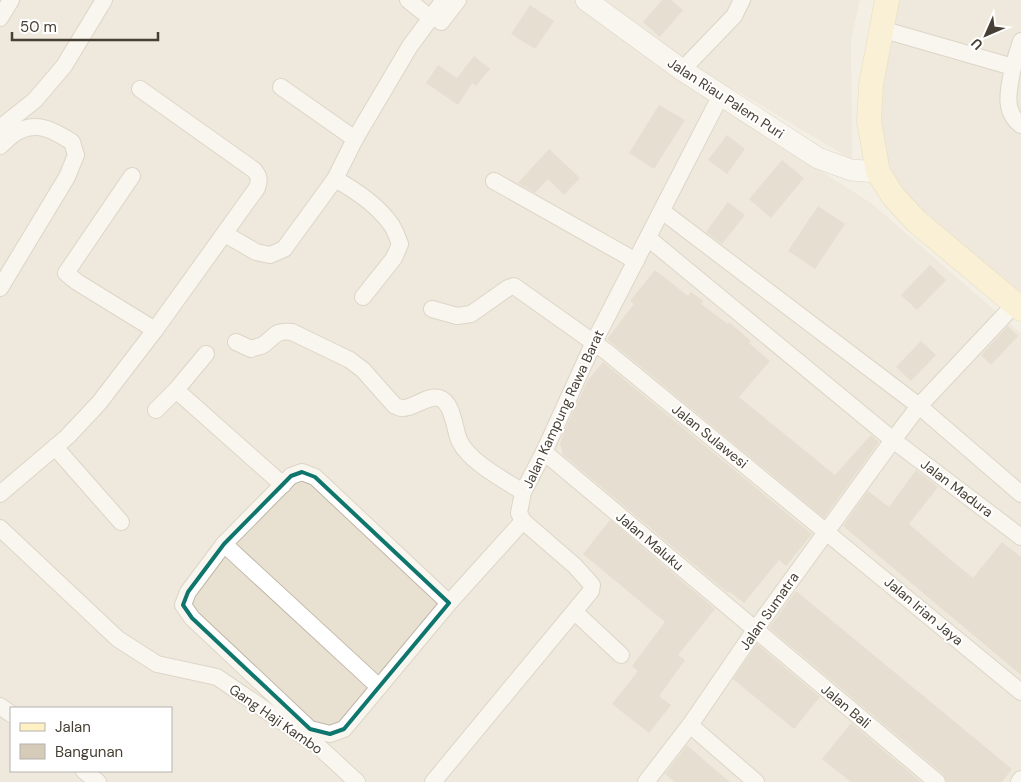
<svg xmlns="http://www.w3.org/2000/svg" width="1021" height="782" font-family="'DM Sans',sans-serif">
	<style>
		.residential { fill: #e8e1d2; fill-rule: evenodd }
		.building { fill: #d6cbb9 }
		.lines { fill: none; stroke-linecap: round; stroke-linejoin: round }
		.minor-casing { stroke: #c0b7a6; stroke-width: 18 }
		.tertiary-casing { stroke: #c0b7a6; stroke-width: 22 }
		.secondary-casing { stroke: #d7c590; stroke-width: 25 }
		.minor { stroke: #fff; stroke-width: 16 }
		.tertiary { stroke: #fff; stroke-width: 21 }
		.secondary { stroke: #fff1c3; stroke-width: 24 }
		.marked { fill: none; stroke: #0f766e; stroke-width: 4; stroke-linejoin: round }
		.labels { text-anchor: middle; stroke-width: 4; stroke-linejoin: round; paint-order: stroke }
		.street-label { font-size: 14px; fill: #463f33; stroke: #fff }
	</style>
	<rect width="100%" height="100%" fill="#f4efe4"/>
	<g class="residential">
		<path d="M0,0H860L851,40L852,160L734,89L723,108L871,203L1021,333V782H0ZM11,708H171V771H11Z"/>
		<path d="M894,0H1021V299L901,194L876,140Z"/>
	</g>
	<g class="building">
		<path d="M662,0H671L683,10L660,37L643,22Z"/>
		<path d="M530,5L554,21L535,49L511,34Z"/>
		<path d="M474,56L490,69L476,86L472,83L458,105L426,83L438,65L457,78Z"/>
		<path d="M659,105L685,120L654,169L629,153Z"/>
		<path d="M727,135L745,149L727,174L708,160Z"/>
		<path d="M549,149L580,178L564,195L548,179L535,193L518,183Z"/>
		<path d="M782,160L804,178L771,218L749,199Z"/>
		<path d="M728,202L745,215L722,244L706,232Z"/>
		<path d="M818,206L845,224L815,269L788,251Z"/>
		<path d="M930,265L946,280L917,310L901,295Z"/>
		<path d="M655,270L688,296L691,292L703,301L701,304L728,324L729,322L751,341L749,343L770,361L739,397L835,475L871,435L879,442L824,518L607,339L634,304L630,301Z"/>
		<path d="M1008,326L1018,336L991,365L981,355Z"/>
		<path d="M921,341L936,355L911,381L896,367Z"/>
		<path d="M603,362L812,534L786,566L779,560L744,603L729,591L728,593L563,455L560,443L565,429L588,380Z"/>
		<path d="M916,470L938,487L909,524L952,561L973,578L1002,542L1021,557V675L843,526L868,491L889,507Z"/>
		<path d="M610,520L715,609L678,655L685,660L659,696L671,705L649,733L612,704L638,671L632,666L665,622L583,554Z"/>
		<path d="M796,591L1012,769L1002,782H947L943,774L769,628Z"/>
		<path d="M757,644L820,697L794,729L733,679Z"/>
		<path d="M851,723L921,782H851L822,759Z"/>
		<path d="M687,745L713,768L730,782H675L665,774Z"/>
	</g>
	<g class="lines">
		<defs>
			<g id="minor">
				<path d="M408,0L423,12"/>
				<path d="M0,18L11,0"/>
				<path d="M441,22L458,0"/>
				<path d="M881,29L1013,67C1009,88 1002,111 1021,125"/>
				<path d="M1013,67L1021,41"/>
				<path d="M682,70L734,16L742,0"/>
				<path d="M281,87L355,139"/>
				<path d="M0,128L35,100L64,66L104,0"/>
				<path d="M0,146C6,141 12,134 19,131C39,121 56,132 72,142L76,155L67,177L0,288"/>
				<path d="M132,176L66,273L77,282L155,330"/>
				<path d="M335,179C355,190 376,204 390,223C395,229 397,237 400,244L394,258L363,297"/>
				<path d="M494,181L636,261"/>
				<path d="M662,211L919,406L1021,494"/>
				<path d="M225,234L256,252L270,255L284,249L335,179L355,139L410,46L444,0"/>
				<path d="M648,238L893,440L1021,537"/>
				<path d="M432,309L457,316L471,314L508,288L514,286L607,352L1021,692"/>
				<path d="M236,342L251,349C255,347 260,347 263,345C276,336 274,330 292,332L350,360L363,370L395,406C397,406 399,408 402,408C414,409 426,395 439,398C454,402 454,431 460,442C470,462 504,480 523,492"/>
				<path d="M176,390L283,485"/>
				<path d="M156,410L176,390L206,354"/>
				<path d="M55,447L121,522"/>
				<path d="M544,452L937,782"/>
				<path d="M0,494L67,437L99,403L155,330L257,188C260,180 259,176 254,170L140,89"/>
				<path d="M0,528L118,639L157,664L217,677L318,746L357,782"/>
				<path d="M224,544L379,687"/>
				<path d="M449,603L315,477L302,472L291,476L224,544L188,592L183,605L192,618L310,729L330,734L344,729L449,603L523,521"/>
				<path d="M575,612L621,655"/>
				<path d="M0,706L11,714"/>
				<path d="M690,725L756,782"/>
				<path d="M84,771L98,782"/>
				<path d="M433,782L591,591L592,585L575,566L523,521L519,513L523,492L544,452L594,342L721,95"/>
				<path d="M646,782L690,725L755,630L893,440L919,406L1015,304"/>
				<path d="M1019,782L1021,779"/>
			</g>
			<path id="tertiary" d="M586,0L682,70L818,158L851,170L878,172"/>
			<path id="secondary" d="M887,0L871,85L869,121L878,172L893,196L916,221L1021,309"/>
		</defs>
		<use href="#minor" class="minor-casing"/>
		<use href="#tertiary" class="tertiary-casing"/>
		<use href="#secondary" class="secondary-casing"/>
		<use href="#minor" class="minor"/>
		<use href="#tertiary" class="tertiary"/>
		<use href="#secondary" class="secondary"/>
	</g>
	<path d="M0 0H1021V782H0ZM302,472L315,477L449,603L344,729L330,734L310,729L192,618L183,605L188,592L224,544L291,476Z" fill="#f4efe4" fill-opacity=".55" fill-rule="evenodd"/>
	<path class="marked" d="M302,472L315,477L449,603L344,729L330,734L310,729L192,618L183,605L188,592L224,544L291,476Z"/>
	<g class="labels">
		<g class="street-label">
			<text transform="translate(726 98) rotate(33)" y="5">Jalan Riau Palem Puri</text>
			<text transform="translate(563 409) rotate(-65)" y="5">Jalan Kampung Rawa Barat</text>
			<text transform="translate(710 436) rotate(39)" y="5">Jalan Sulawesi</text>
			<text transform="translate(957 488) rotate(37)" y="5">Jalan Madura</text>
			<text transform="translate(650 541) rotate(40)" y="5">Jalan Maluku</text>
			<text transform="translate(769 611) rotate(-55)" y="5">Jalan Sumatra</text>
			<text transform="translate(924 611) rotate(40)" y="5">Jalan Irian Jaya</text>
			<text transform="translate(846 706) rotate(40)" y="5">Jalan Bali</text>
			<text transform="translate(276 719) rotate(35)" y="5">Gang Haji Kambo</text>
		</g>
	</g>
	<rect x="10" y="707" width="162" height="65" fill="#ffffff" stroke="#b5b2ad"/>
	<rect x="20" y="723" width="25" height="8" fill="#fff1c3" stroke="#b5b2ad"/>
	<text x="55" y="732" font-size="15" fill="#463f33">Jalan</text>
	<rect x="20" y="744" width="25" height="15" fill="#d6cbb9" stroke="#b5b2ad"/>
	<text x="55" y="757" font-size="15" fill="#463f33">Bangunan</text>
	<g transform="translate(986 35) rotate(225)" stroke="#ffffff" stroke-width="4" paint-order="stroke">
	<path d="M0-4L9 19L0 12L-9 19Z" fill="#463f33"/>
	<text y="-8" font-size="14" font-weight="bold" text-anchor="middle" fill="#463f33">U</text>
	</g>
	<path d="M12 32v8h146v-8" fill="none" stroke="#463f33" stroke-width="2.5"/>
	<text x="20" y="32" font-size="15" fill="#463f33" stroke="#ffffff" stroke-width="4" paint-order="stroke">50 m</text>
</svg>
